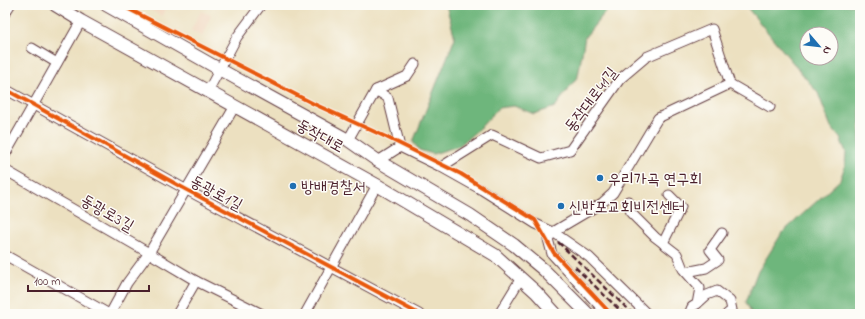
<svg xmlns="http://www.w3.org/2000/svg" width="865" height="319" font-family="'Indie Flower','Poor Story',sans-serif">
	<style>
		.built { fill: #f0d5bc }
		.forest { fill: #6eb67c; stroke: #5c6a54; fill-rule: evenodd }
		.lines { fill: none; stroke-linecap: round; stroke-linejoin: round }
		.minor-casing { stroke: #623c41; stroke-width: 11 }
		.major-casing { stroke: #623c41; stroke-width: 14 }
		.minor { stroke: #fff; stroke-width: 9 }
		.major { stroke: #fff; stroke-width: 12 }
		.rail { stroke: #4a1f2b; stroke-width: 2.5; stroke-dasharray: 6 3; stroke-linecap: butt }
		.cycleway-casing { stroke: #fdfcf7; stroke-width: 6 }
		.cycleway { stroke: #e8590c; stroke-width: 4 }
		.poi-dot { fill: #1f6fb2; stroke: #fdfcf7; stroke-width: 1.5 }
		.labels { text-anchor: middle; stroke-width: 3; stroke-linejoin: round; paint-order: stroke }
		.street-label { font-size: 16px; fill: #4a1f2b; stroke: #fdfcf7 }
		.poi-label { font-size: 16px; fill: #4a1f2b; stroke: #fdfcf7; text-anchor: start }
	</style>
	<rect width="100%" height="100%" fill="#fdfcf7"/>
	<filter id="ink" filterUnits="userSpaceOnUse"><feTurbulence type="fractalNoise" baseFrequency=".025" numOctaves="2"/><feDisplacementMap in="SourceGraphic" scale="8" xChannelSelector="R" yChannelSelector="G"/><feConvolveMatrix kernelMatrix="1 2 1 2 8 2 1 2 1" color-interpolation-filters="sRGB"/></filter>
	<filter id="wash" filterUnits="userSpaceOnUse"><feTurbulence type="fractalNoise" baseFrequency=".012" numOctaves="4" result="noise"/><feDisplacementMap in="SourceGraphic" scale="16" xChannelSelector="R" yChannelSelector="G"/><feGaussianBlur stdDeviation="0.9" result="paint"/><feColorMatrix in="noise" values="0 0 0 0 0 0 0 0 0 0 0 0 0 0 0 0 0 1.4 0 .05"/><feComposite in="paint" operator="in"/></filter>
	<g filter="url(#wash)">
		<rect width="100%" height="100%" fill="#ece0c0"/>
		<g class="built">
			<path d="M141,5H167L162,16Z"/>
			<path d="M201,11L211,15L202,37L191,30Z"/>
		</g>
		<g class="forest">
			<path d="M446,5H611L585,37L578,76L555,107L534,114L514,106L498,108L481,127L459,146L433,154L419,150L413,142L455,38Z"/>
			<path d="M745,5H860V314H752L746,302L757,273L782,233L840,180L845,166L846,152L840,138L831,127L818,93ZM807,34H831V58H807Z"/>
		</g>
	</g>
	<g filter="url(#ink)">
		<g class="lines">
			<defs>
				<g id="minor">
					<path d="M5,13L10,5"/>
					<path d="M32,48L57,63"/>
					<path d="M5,89L185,189L419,314"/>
					<path d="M376,90L407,76L415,64"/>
					<path d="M208,91L237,37L261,5"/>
					<path d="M348,140L376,90L388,98L400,147"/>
					<path d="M5,155L81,21"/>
					<path d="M378,161L400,147L441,167L482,190L536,224L553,232L589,257L647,314"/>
					<path d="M441,167L492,135L541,158L570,150L620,79L646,57L712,29L730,84"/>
					<path d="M5,170L149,253L196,281L262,314"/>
					<path d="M628,201L631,213L655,237L677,254L683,269L700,288L697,304L692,307L689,314"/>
					<path d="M663,243L681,207L669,195"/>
					<path d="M5,255L109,314"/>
					<path d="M686,272L706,268L718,260L710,250L722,233"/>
					<path d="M697,304L707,295L717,291L730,301L732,310L727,314"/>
					<path d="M110,314L127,283L149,253L235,106"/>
					<path d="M177,314L196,281"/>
					<path d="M305,314L377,185"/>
					<path d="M499,314L521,278"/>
					<path d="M607,314L552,254L548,239L553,232L602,203L613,193L658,118L730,84L770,107"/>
				</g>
				<g id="major">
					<path d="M55,5L81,21L377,185L495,255L536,292L556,314"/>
					<path d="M106,5L219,69L348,140L378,161L470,215L514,245L544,270L588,314"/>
				</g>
			</defs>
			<use href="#minor" class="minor-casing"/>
			<use href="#major" class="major-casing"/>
			<use href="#minor" class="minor"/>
			<use href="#major" class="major"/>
			<g class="rail">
				<path d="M558,242L633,314"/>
				<path d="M575,267L624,314"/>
			</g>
			<defs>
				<g id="cycleway">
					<path d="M121,5L314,104L386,137L461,174L535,220L554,253L611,314"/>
					<path d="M5,89L185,189L419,314"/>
				</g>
			</defs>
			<use href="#cycleway" class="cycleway-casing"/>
			<use href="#cycleway" class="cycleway"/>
		</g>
	</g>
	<g class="poi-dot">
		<circle cx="600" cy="178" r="4"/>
		<circle cx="293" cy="186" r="4"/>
		<circle cx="561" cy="206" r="4"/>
	</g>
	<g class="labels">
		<g class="street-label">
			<text transform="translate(590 99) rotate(-53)" y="6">동작대로41길</text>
			<text transform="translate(321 135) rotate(29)" y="6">동작대로</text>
			<text transform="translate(217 192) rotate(28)" y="6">동광로1길</text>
			<text transform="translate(108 212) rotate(30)" y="6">동광로3길</text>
		</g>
		<g class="poi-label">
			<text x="608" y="184">우리가곡 연구회</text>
			<text x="301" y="192">방배경찰서</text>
			<text x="569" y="212">신반포교회비전센터</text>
		</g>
	</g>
	<rect width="865" height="319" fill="none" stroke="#fdfcf7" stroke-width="20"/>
	<g transform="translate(819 46) rotate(118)"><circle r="19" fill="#fdfcf7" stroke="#b5a4a5"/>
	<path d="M0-3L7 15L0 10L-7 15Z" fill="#1f6fb2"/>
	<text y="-6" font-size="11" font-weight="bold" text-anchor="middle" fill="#4a1f2b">N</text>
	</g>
	<path d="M28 285v6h121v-6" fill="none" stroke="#4a1f2b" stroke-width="2"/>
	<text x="34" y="285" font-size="12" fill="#4a1f2b" stroke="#fdfcf7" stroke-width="3" paint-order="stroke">100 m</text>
</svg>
